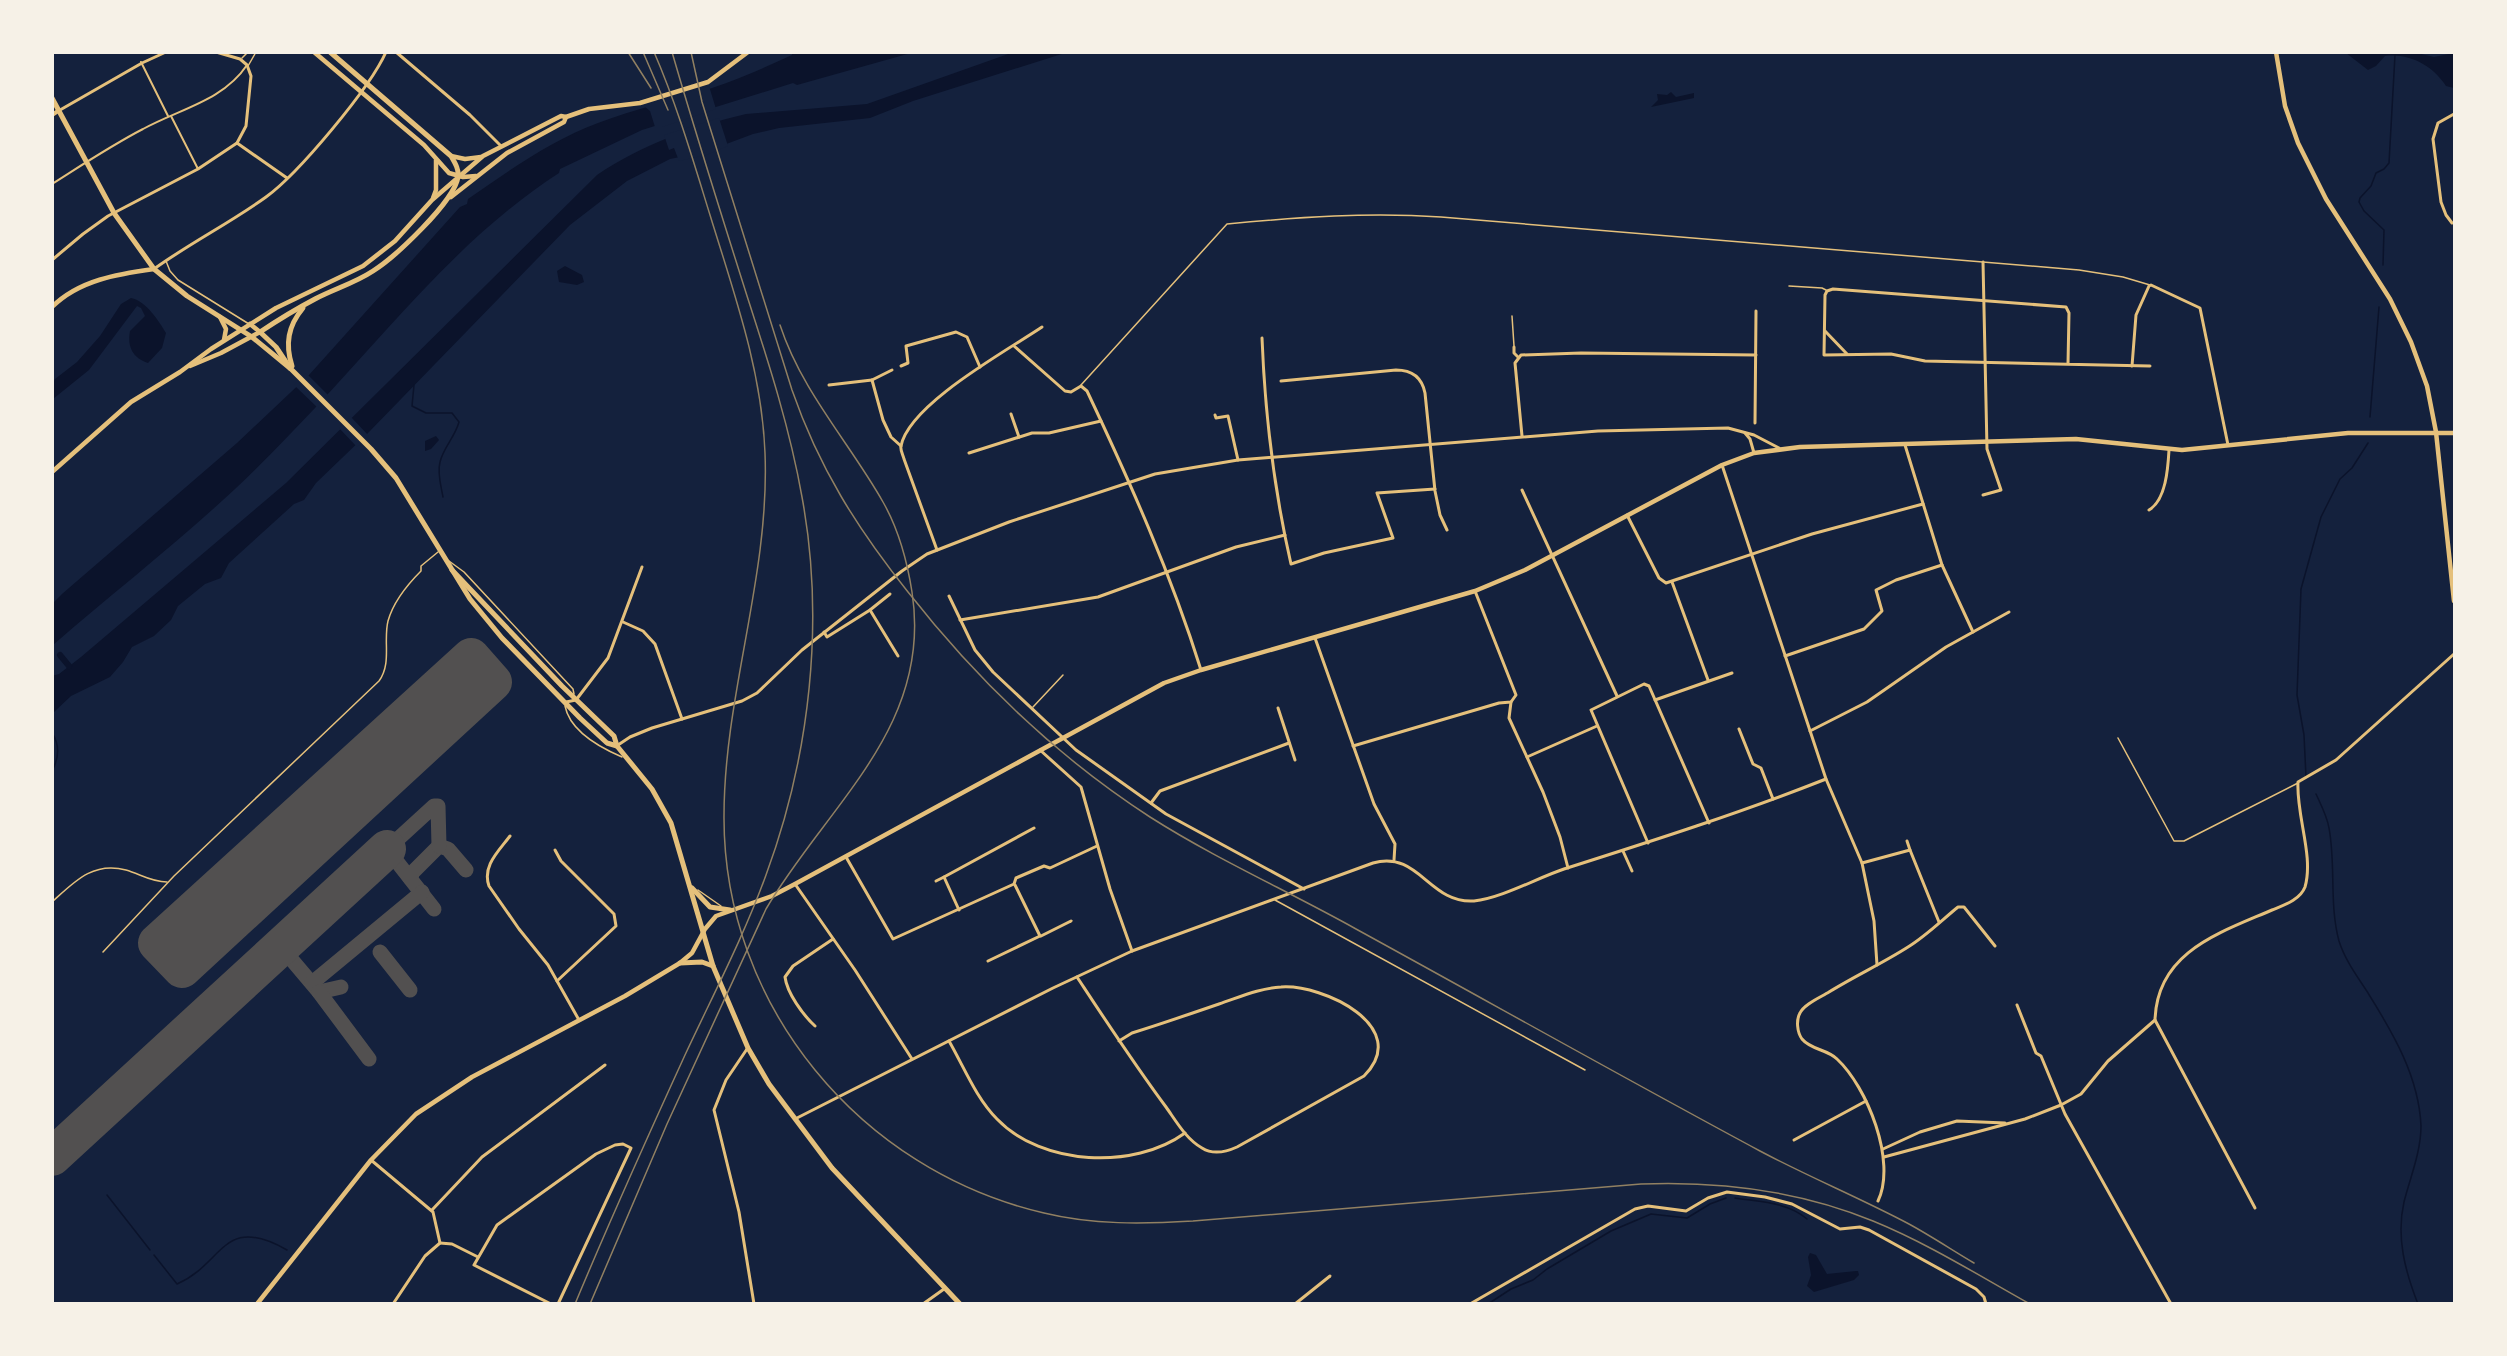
<svg xmlns="http://www.w3.org/2000/svg" width="2507" height="1356" font-family="Barlow,sans-serif">
	<style>
		.water { fill: #0b132b }
		.pier { fill: #14213d }
		.lines { fill: none; stroke-linecap: round; stroke-linejoin: round }
		.stream { stroke: #0b132b; stroke-width: 1.5 }
		.canal { stroke: #0b132b; stroke-width: 6 }
		.taxiway { stroke: #525050; stroke-width: 15 }
		.runway { stroke: #525050; stroke-width: 38 }
		.service { stroke: #e5c07b; stroke-width: 1.5 }
		.pedestrian { stroke: #e5c07b; stroke-width: 2 }
		.minor { stroke: #e5c07b; stroke-width: 3 }
		.tertiary { stroke: #e5c07b; stroke-width: 4 }
		.secondary { stroke: #e5c07b; stroke-width: 4.5 }
		.primary { stroke: #e5c07b; stroke-width: 5 }
		.rail { stroke: #918062; stroke-width: 1.5 }
	</style>
	<rect width="100%" height="100%" fill="#14213d"/>
	<g class="water">
		<path d="M792,53H911L797,85L793,83L642,130L560,169L559,173C463,235 392,326 315,408C289,435 263,463 235,489C177,543 113,593 53,645L52,604L62,594L237,443L309,375L460,207L467,204L468,199C510,170 550,141 598,123C635,109 674,100 712,88C739,79 766,67 792,55Z"/>
		<path d="M1011,53H1065L913,101L870,118L779,128L753,134L705,152L670,159L627,181L570,225L368,433L316,483L304,500L294,504L229,563L221,578L205,584L178,606L171,620L154,636L132,647L123,662L110,677L71,696L53,713L52,676L59,674L81,657L286,483L597,175C643,144 692,127 746,114L867,104Z"/>
		<path d="M2417,53L2434,57L2454,53V88L2446,86C2433,66 2410,53 2385,56L2376,66L2368,70L2346,53Z"/>
		<path d="M1671,92L1676,97L1694,93V98L1651,107L1658,100L1657,94L1667,95Z"/>
		<path d="M565,266L582,275L584,282L577,285L559,282L557,271Z"/>
		<path d="M131,298C146,301 159,321 166,333L162,348L148,363C133,358 127,347 130,331L145,316L141,308L137,306L89,370L53,399V383L55,379L77,362L100,336L121,304Z"/>
		<path d="M436,436L439,440L431,449L425,451V441Z"/>
		<path d="M1810,1253L1816,1255L1827,1274L1856,1271H1858L1859,1275L1854,1280L1814,1292L1807,1286L1811,1275L1808,1257Z"/>
	</g>
	<g class="pier">
		<path d="M709,86L716,109L662,127H655L650,111L643,105Z"/>
		<path d="M719,118L728,146L706,155L679,161L674,148L669,150L664,135Z"/>
		<path d="M306,373L329,396L318,408L294,385Z"/>
		<path d="M350,416L369,436L357,447L339,428Z"/>
	</g>
	<g class="lines">
		<g class="stream">
			<path d="M2383,265L2384,230L2364,211L2359,202L2360,198L2371,186L2376,173L2384,169L2389,163L2395,55"/>
			<path d="M414,385L412,406L426,413H452L459,422C455,437 443,448 440,462C437,473 441,486 443,497"/>
			<path d="M2370,417L2379,307"/>
			<path d="M52,733C60,745 59,758 52,771"/>
			<path d="M2306,777L2304,735L2297,695L2301,589L2321,517L2340,479L2352,468L2368,443"/>
			<path d="M2316,794C2321,805 2327,816 2329,828C2336,865 2329,904 2339,941C2345,960 2357,976 2368,993C2393,1033 2419,1077 2421,1126C2421,1152 2410,1178 2404,1202C2396,1237 2405,1271 2418,1304"/>
			<path d="M107,1195L150,1250"/>
			<path d="M1735,1198C1759,1202 1788,1202 1807,1219"/>
			<path d="M154,1255L177,1284C224,1264 222,1213 287,1250"/>
			<path d="M1488,1304L1511,1289L1533,1280L1547,1269L1611,1231L1651,1214L1687,1218L1710,1204L1726,1198"/>
		</g>
		<path class="canal" d="M60,655L69,666"/>
		<g class="taxiway">
			<path d="M410,878L413,872L439,846L448,849L466,870"/>
			<path d="M434,909L387,849L434,806H438L439,846"/>
			<path d="M281,947L319,992L341,987"/>
			<path d="M380,952L410,990"/>
			<path d="M312,983L422,892"/>
			<path d="M319,992L369,1059"/>
		</g>
		<g class="runway">
			<path d="M471,657L493,682L182,969L157,943Z"/>
			<path d="M52,1157L387,849"/>
		</g>
		<g class="service">
			<path d="M242,58L248,52"/>
			<path d="M248,66L256,52"/>
			<path d="M166,261L170,271L178,280L249,324"/>
			<path d="M1789,286L1822,288L1826,290"/>
			<path d="M1512,316L1514,346"/>
			<path d="M1081,385L1227,224C1299,217 1369,212 1441,217L2079,270L2123,277L2150,285"/>
			<path d="M449,561L464,572L573,689L574,694"/>
			<path d="M565,706C570,731 601,748 622,757"/>
			<path d="M1033,707L1063,675"/>
			<path d="M2118,738L2174,841H2184L2298,783"/>
			<path d="M698,890L721,906"/>
			<path d="M1275,900L1585,1070"/>
			<path d="M52,902C74,882 93,861 126,870C140,874 151,882 167,882"/>
			<path d="M103,952L174,876L379,681C392,663 383,641 388,621C393,603 408,584 421,571V566L438,552"/>
		</g>
		<g class="pedestrian">
			<path d="M141,62L168,116"/>
			<path d="M171,116L198,169"/>
			<path d="M52,184C82,165 112,145 143,129C179,109 223,101 247,65"/>
		</g>
		<g class="minor">
			<path d="M396,52L470,115L501,146"/>
			<path d="M60,110L142,63L166,52"/>
			<path d="M237,143L287,178"/>
			<path d="M2452,223L2446,215L2441,202L2433,139L2438,123L2454,114"/>
			<path d="M52,260L83,234L108,216L198,169L237,143L246,126L251,76L247,65L240,59L216,52"/>
			<path d="M154,269C190,243 230,223 266,197C298,174 370,88 386,52"/>
			<path d="M1825,331L1847,354"/>
			<path d="M1262,338C1265,414 1274,490 1291,564L1324,553L1393,538L1377,493L1435,489"/>
			<path d="M1014,346L1065,391L1071,392L1081,386L1087,391C1130,482 1171,574 1201,670"/>
			<path d="M1514,347V353L1518,357"/>
			<path d="M2068,364L2069,313L2066,307L1833,289L1827,291L1825,295L1824,355L1891,354L1925,361L2150,366"/>
			<path d="M901,366L908,363L906,346L956,332L967,337L980,367"/>
			<path d="M2132,366L2136,315L2149,286L2151,285L2200,308L2228,445"/>
			<path d="M872,380L883,420L891,437L901,446"/>
			<path d="M1281,381L1396,370C1412,370 1422,378 1425,393L1435,491L1440,515L1447,530"/>
			<path d="M829,385L872,380L892,370"/>
			<path d="M1011,414L1019,437"/>
			<path d="M1215,415L1216,418L1228,416L1238,460"/>
			<path d="M1755,423L1756,311"/>
			<path d="M1745,433L1750,439L1754,453"/>
			<path d="M1522,436L1515,363L1521,355L1581,353L1756,355"/>
			<path d="M1905,445L1942,565L1973,632"/>
			<path d="M969,453L1032,433H1049L1101,421"/>
			<path d="M1722,465L1826,779L1862,863L1874,921L1877,965"/>
			<path d="M1522,490L1617,696"/>
			<path d="M1983,495L2001,490L1987,449L1983,262"/>
			<path d="M2149,510C2166,500 2168,468 2169,450"/>
			<path d="M1627,515L1659,578L1666,583L1812,534L1923,504"/>
			<path d="M937,550L904,459C903,455 900,450 901,446C909,404 1008,350 1042,327"/>
			<path d="M1672,582L1708,680"/>
			<path d="M949,596L975,650L993,672L1076,750L1166,814L1304,889"/>
			<path d="M870,610L898,656"/>
			<path d="M960,620L1098,597L1236,547L1285,535"/>
			<path d="M623,622L643,631L655,644L682,719"/>
			<path d="M824,632L827,637L870,610L890,594"/>
			<path d="M1315,638L1374,804L1395,844L1394,860"/>
			<path d="M1785,656L1864,629L1882,611L1876,590L1896,580L1942,565"/>
			<path d="M1655,700L1732,673"/>
			<path d="M566,702L576,700L608,658L642,567"/>
			<path d="M1511,702L1509,718L1543,792L1560,837L1568,868"/>
			<path d="M1278,708L1295,760"/>
			<path d="M1739,729L1753,764L1761,768L1773,799"/>
			<path d="M1810,731L1867,702L1946,647L2009,612"/>
			<path d="M618,745L630,737L652,728L742,701L757,693L802,650L902,571L927,554L1009,522L1155,474L1238,460L1598,431L1728,428L1754,435L1779,448"/>
			<path d="M1353,746L1499,703L1511,702L1516,695L1475,591"/>
			<path d="M1040,750L1081,787L1110,889L1132,951"/>
			<path d="M1527,757L1597,726"/>
			<path d="M1151,803L1160,791L1289,743"/>
			<path d="M510,836C498,852 482,866 489,886L519,929L548,965L579,1020"/>
			<path d="M1907,841L1910,850"/>
			<path d="M1648,843L1591,710L1644,684L1649,686L1709,823"/>
			<path d="M555,850L561,861L614,914L616,926L557,981"/>
			<path d="M1623,851L1632,871"/>
			<path d="M846,857L893,939L1014,884L1016,878L1044,866L1050,868L1097,846"/>
			<path d="M1862,863L1910,850L1939,922"/>
			<path d="M936,881L944,877"/>
			<path d="M795,884L855,970L912,1059"/>
			<path d="M959,910L944,877L1034,828"/>
			<path d="M1041,936L1071,921"/>
			<path d="M988,961L1040,936L1015,885"/>
			<path d="M1077,977C1106,1021 1134,1064 1166,1107C1176,1121 1186,1139 1202,1148C1213,1155 1226,1152 1237,1147L1364,1076C1413,1027 1323,984 1281,987C1260,988 1240,997 1219,1004C1190,1014 1161,1024 1132,1033L1119,1041"/>
			<path d="M2017,1005L2036,1053L2041,1056L2065,1114L2171,1304"/>
			<path d="M2155,1020L2255,1208"/>
			<path d="M815,1026C803,1015 787,993 785,977L793,966L833,939"/>
			<path d="M949,1041C964,1067 976,1098 997,1119C1042,1166 1134,1170 1185,1133"/>
			<path d="M747,1049L726,1080L714,1110L739,1212L754,1304"/>
			<path d="M795,1119L1053,988L1132,951L1373,863C1419,850 1429,904 1474,901C1502,898 1537,878 1564,869C1652,841 1740,813 1826,779"/>
			<path d="M1794,1140L1866,1101"/>
			<path d="M1883,1149L1920,1132L1957,1121L2005,1123"/>
			<path d="M1884,1157L2025,1119L2061,1105L2081,1094L2108,1061L2155,1020C2157,952 2219,933 2272,910C2284,905 2300,900 2305,887C2314,856 2296,815 2298,782L2336,760L2454,654"/>
			<path d="M371,1160L433,1212L440,1243L425,1256L393,1304"/>
			<path d="M1878,1201C1897,1161 1867,1087 1837,1059C1827,1049 1811,1050 1802,1039C1797,1032 1796,1020 1800,1013C1804,1004 1821,997 1829,992C1855,976 1883,963 1908,947C1926,936 1942,920 1958,907H1964L1995,946"/>
			<path d="M432,1210L482,1157L605,1065"/>
			<path d="M440,1243L452,1244L478,1257"/>
			<path d="M551,1304L474,1265L497,1225L596,1154L615,1145L623,1144L631,1148L558,1304"/>
			<path d="M923,1304L944,1289"/>
			<path d="M1295,1304L1330,1276"/>
			<path d="M1470,1304L1635,1209L1648,1206L1686,1211L1708,1198L1727,1192L1765,1197L1792,1204L1840,1229L1860,1227L1869,1230L1976,1289L1984,1297L1986,1304"/>
		</g>
		<path class="tertiary" d="M52,115L58,111"/>
		<g class="secondary">
			<path d="M314,52L424,145L449,173L463,177L476,176"/>
			<path d="M2276,52L2285,106L2298,143L2326,199L2390,299L2411,342L2427,386L2436,432L2454,601"/>
			<path d="M451,156L465,159L481,157"/>
			<path d="M451,197L507,153L564,122L566,117"/>
			<path d="M433,198L436,190V160"/>
			<path d="M52,307C79,280 118,274 154,269"/>
			<path d="M220,317L226,329L224,340"/>
			<path d="M190,366L221,353L260,332L250,324"/>
			<path d="M52,472L131,402L180,372L211,349L276,308L363,266L395,241L432,200L483,156L561,116L566,117L589,109L640,103L708,82L748,52"/>
			<path d="M257,1304L371,1160L416,1114L472,1077L625,996L680,963L692,953L705,929L716,916L772,896L795,884L1164,683L1201,670L1475,591L1525,570L1722,465L1754,453L1800,447L2076,439L2182,450L2348,433H2454"/>
		</g>
		<g class="primary">
			<path d="M52,98L114,213L154,269L187,296L252,337L291,369L371,449L396,478L470,599L502,638L580,718L607,743L617,746"/>
			<path d="M292,366C285,344 288,326 303,308"/>
			<path d="M290,368L276,347L260,332C278,320 296,309 315,299C334,289 355,283 373,271C395,257 454,202 458,177C459,169 455,163 451,156L330,52"/>
			<path d="M452,570L562,686L614,736L617,746L652,789L671,823L713,966L748,1048L769,1084L832,1168L960,1304"/>
			<path d="M692,888L710,907L730,910"/>
			<path d="M680,963L702,962L713,966"/>
		</g>
		<g class="rail">
			<path d="M628,52L651,88"/>
			<path d="M643,52L668,110"/>
			<path d="M654,52C677,105 693,160 710,215C734,293 762,371 765,453C770,576 724,694 724,816C723,1006 861,1171 1044,1213C1093,1225 1143,1224 1193,1221L1641,1184C1721,1181 1798,1190 1873,1221C1927,1243 1978,1275 2030,1304"/>
			<path d="M691,52L702,102L792,390C819,468 857,528 908,592C977,680 1056,756 1150,817C1216,859 1288,891 1356,929C1491,1003 1624,1078 1760,1151C1809,1177 1860,1198 1909,1224C1931,1236 1952,1250 1974,1263"/>
			<path d="M575,1304C610,1220 647,1138 685,1055C713,995 744,936 766,875C810,756 825,621 802,497C790,429 769,364 748,299C722,217 696,135 672,52"/>
			<path d="M590,1304L667,1124L766,909C827,805 933,727 912,592C907,560 899,530 883,502C849,442 802,392 780,325"/>
		</g>
	</g>
	<rect width="2507" height="1356" fill="none" stroke="#f6f1e7" stroke-width="108"/>
</svg>
